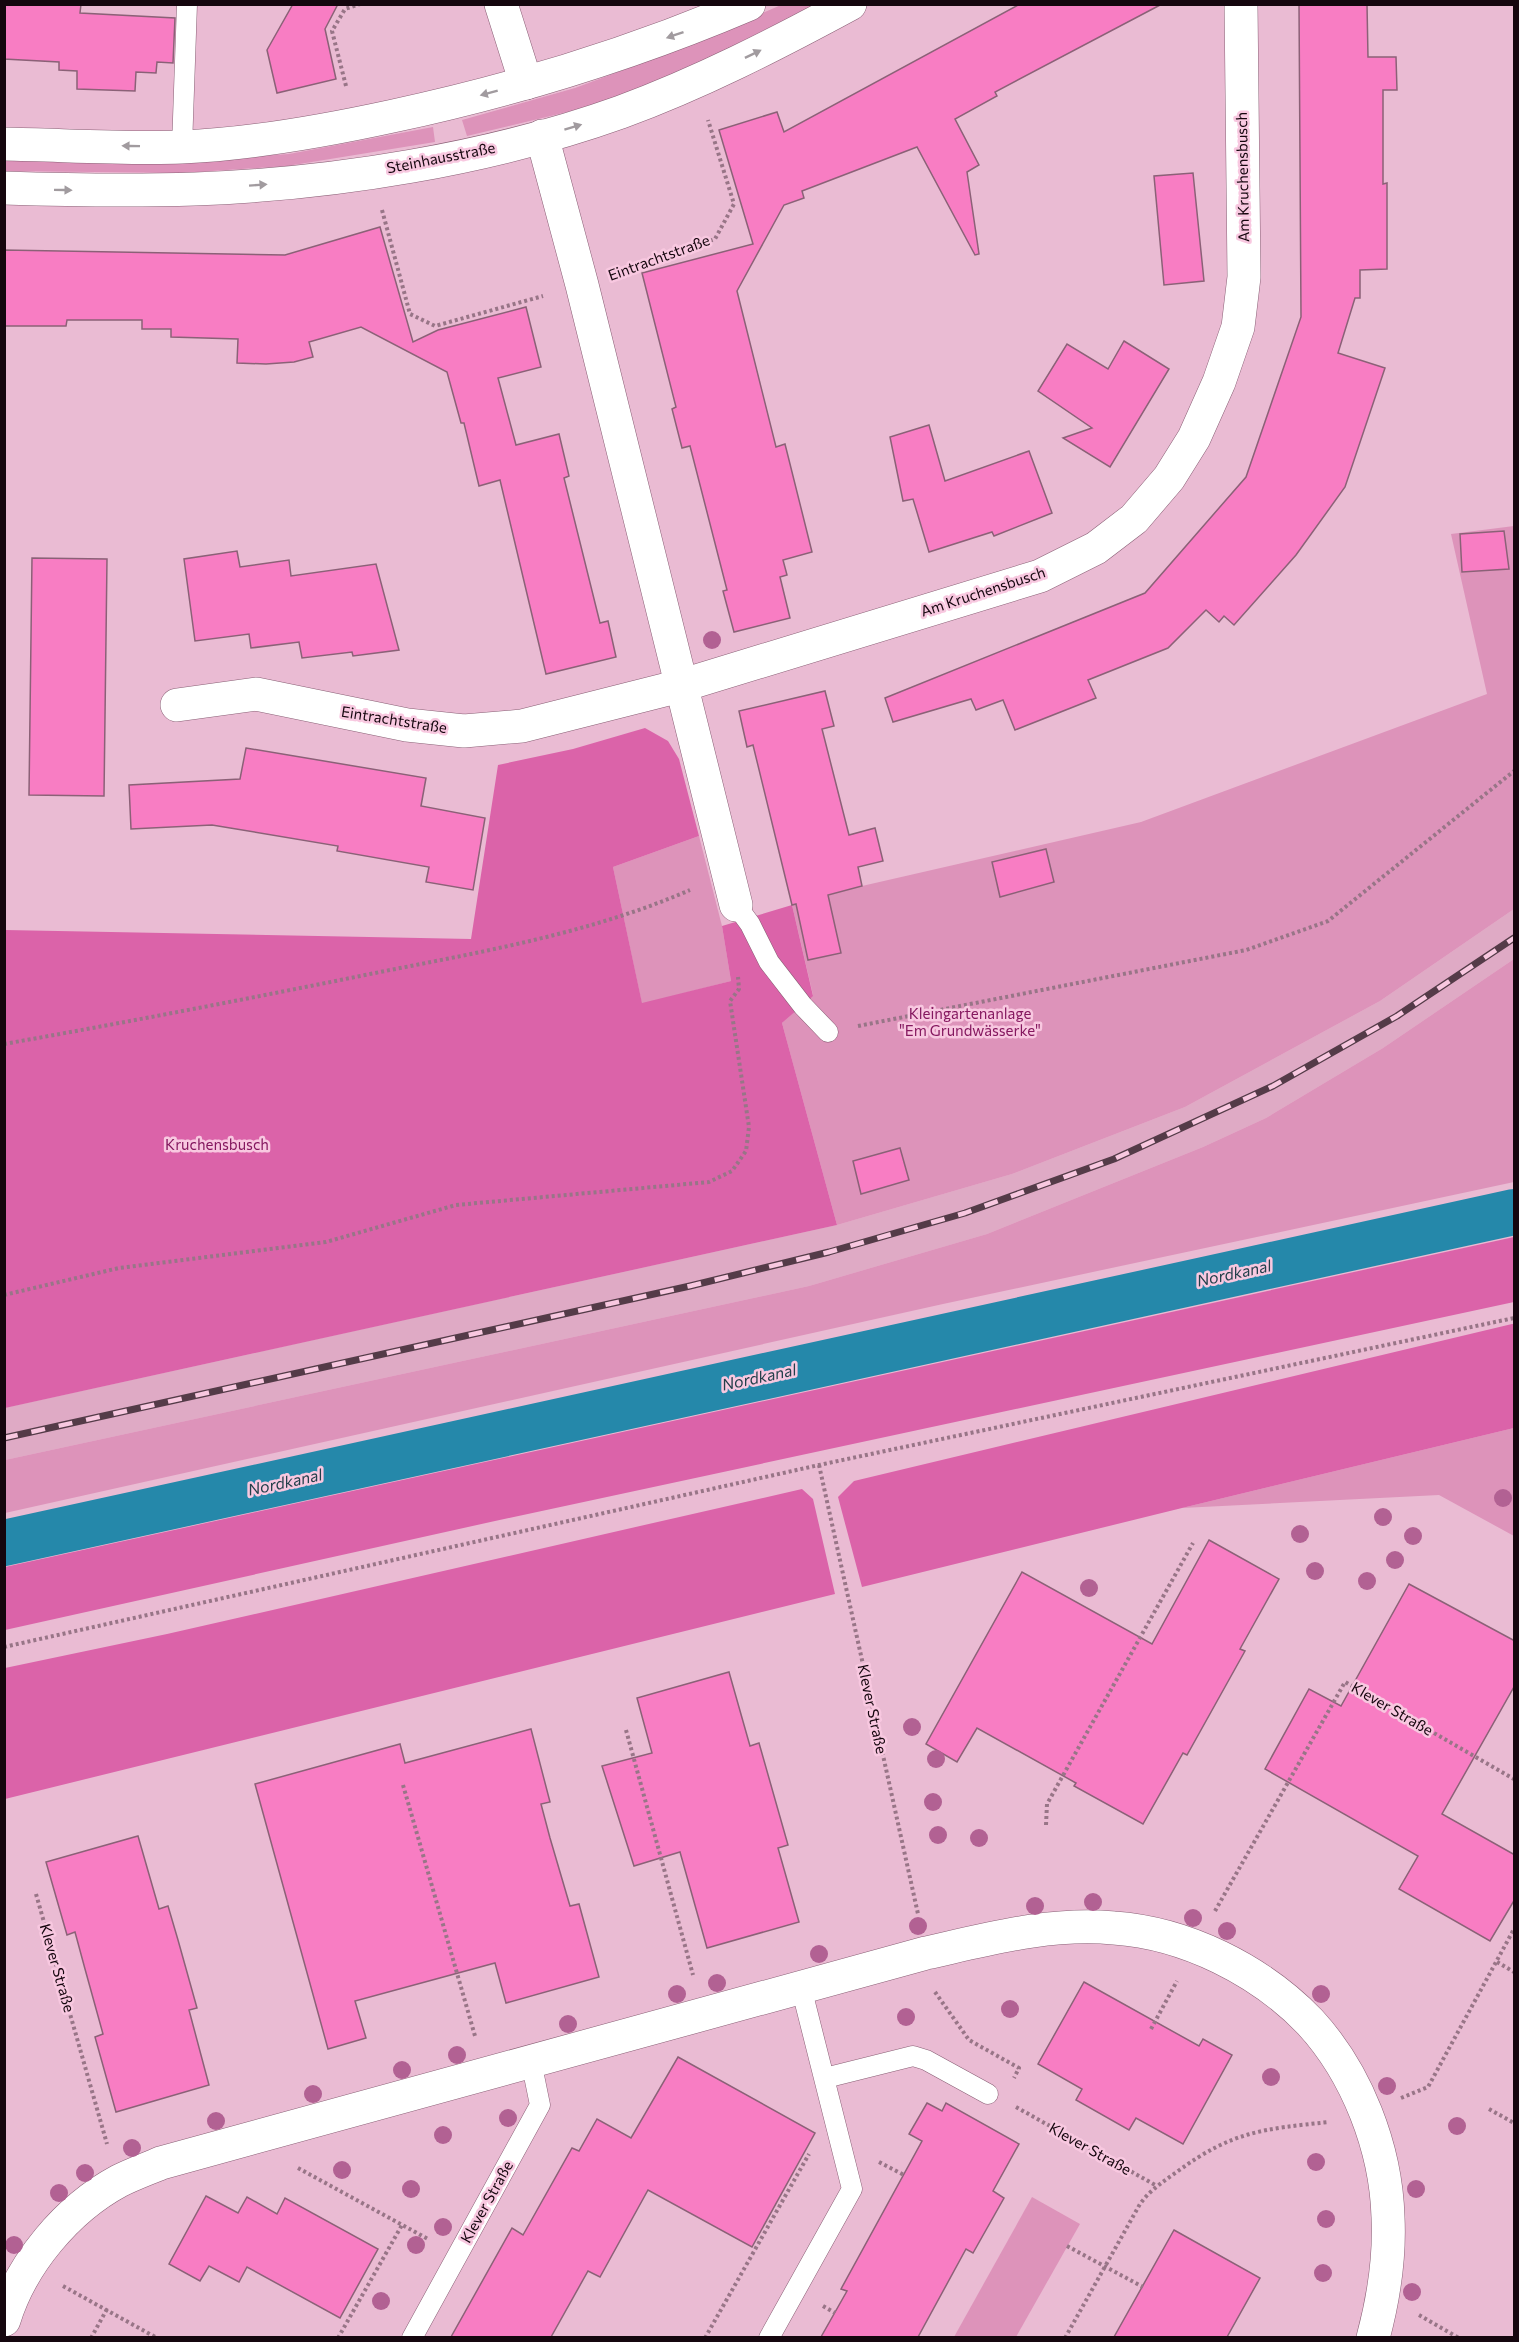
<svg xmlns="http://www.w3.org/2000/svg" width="1519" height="2342" font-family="Commissioner,sans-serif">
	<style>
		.built { fill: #dfaac5 }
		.green { fill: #dd93ba }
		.forest { fill: #db63a9 }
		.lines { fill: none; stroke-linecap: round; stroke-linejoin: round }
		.canal { stroke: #2588aa; stroke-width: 46 }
		.building { fill: #f87dc3; stroke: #8b6177; stroke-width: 1.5 }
		.lane-casing { stroke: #895f75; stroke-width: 21 }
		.street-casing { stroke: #895f75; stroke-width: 34 }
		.secondary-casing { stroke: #895f75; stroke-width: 34 }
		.path { stroke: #987587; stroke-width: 4; stroke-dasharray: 3 3; stroke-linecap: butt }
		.lane { stroke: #fff; stroke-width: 20 }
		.street { stroke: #fff; stroke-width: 33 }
		.secondary { stroke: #fff; stroke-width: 33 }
		.rail-casing { stroke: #543b48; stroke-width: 7 }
		.rail { stroke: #f8c8e0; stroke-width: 4.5; stroke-dasharray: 14; stroke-linecap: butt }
		.tree { fill: #b26193 }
		.oneway { fill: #a19b9f }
		.labels { text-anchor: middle; stroke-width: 5; stroke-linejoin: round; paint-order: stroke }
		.street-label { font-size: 15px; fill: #15060e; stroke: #f8c8e0 }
		.park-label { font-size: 15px; fill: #85185f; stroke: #f8c8e0 }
		.water-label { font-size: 16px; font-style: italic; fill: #223f4a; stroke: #f8c8e0 }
	</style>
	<rect width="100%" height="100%" fill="#eabbd3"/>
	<path class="built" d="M1514,909V959L1383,1048L1266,1118L1203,1147L987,1234L809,1286L5,1460L4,1408L837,1225L1012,1174L1185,1107L1380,1001Z"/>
	<g class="green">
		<path d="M781,5H825L695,70L588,107L467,136L462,120L575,88L685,47Z"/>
		<path d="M433,127L435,142L287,166L183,173L5,171V161H184L289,154Z"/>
		<path d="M1514,526V909L1380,1001L1185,1107L1012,1174L837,1225L782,1023L813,995L792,905L862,886L1141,822L1487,694L1451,534Z"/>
		<path d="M699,836L722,926L731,981L642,1004L613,867Z"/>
		<path d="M1514,959V1182L943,1304L5,1513V1460L809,1286L987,1234L1203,1147L1266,1118L1383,1048Z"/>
		<path d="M1514,1428V1536L1439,1495L1182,1508Z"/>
		<path d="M1032,2197L1080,2224L1016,2337H954Z"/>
	</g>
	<g class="forest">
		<path d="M645,728L668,741L679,759L699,836L613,867L642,1003L731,981L722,926L792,905L813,996L782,1023L837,1225L5,1408V930L471,939L498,765L573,749Z"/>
		<path d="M1514,1237V1302L495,1521L5,1630V1567Z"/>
		<path d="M1512,1324H1514V1428L1182,1508L862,1587L838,1497L854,1481Z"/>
		<path d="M802,1489L813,1499L835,1594L5,1799V1668L167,1634Z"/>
	</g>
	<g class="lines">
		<path class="canal" d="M4,1543L1514,1212"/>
	</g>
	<g class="building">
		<path d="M4,4H81L80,13L175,18L173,63L157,62L156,73L136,72L135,91L77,89V71L59,70V62L4,59Z"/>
		<path d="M293,4H338L325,29L336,79L277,93L267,50Z"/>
		<path d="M1020,4H1162L995,92L997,96L955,119L979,165L967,172L979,254L975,255L917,147L802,191L804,198L784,205L737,291L776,447L785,444L812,552L783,560L787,575L780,577L790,618L734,632L723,591L727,590L690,446L682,448L672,409L676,407L642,273L753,244L719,130L777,112L784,132Z"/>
		<path d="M1299,4H1367L1368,57H1396L1397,90H1383V184L1387,183V269L1360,270V298H1355L1338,353L1385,368L1345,487L1296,555L1234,625L1224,616L1219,622L1206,610L1168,648L1088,680L1096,698L1015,730L1003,700L976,710L971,699L893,722L885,698L1145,593L1246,477L1301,317Z"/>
		<path d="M1193,173L1204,281L1164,285L1154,176Z"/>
		<path d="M380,227L413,342L438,330L526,307L541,367L498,378L516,445L559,434L569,476L564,478L600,623L608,621L616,657L546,674L500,480L479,486L464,423H461L447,372L361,327L309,342L313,357L294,362L266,364L237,363L238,339L171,337V329H142V320H67L66,326H4V250L285,255Z"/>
		<path d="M1124,341L1169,369L1110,467L1063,438L1092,428L1038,391L1067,344L1108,369Z"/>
		<path d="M929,425L945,481L1029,451L1052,513L994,536L992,532L929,552L913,499L903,501L890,437Z"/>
		<path d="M1504,531L1509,569L1462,572L1460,534Z"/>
		<path d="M237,551L240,567L289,560L291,576L376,564L399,650L353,656L352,652L302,658L299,642L251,648L249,634L195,641L184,559Z"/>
		<path d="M32,558L107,559L104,796L29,795Z"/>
		<path d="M825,691L834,726L822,729L849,835L875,828L883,861L858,867L862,886L828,895L841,953L808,960L796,904L792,905L753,745L747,747L739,711Z"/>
		<path d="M246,748L426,778L421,806L485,818L473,890L426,882L429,867L337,851L338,846L212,825L131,829L129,785L240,779Z"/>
		<path d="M1046,849L1054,882L1000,897L992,862Z"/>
		<path d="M900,1148L909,1180L861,1194L853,1161Z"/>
		<path d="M1209,1540L1279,1579L1240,1649L1245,1651L1187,1755L1183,1753L1143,1824L1074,1786L1076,1783L977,1728L957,1762L926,1744L1022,1572L1152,1644Z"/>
		<path d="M1409,1584L1515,1641V1685L1442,1814L1515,1855V1899L1490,1941L1399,1889L1418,1856L1265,1769L1309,1689L1341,1706Z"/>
		<path d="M729,1672L750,1746L759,1743L788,1845L778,1848L799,1922L707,1948L680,1852L634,1866L602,1766L652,1753L637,1698Z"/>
		<path d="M531,1729L550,1802L541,1804L550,1838L570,1906L579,1904L599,1977L506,2003L495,1963L355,2001L366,2038L328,2049L255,1784L400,1744L405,1763Z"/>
		<path d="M138,1836L159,1909L168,1906L178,1940L197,2008L189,2010L209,2085L116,2112L95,2037L103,2034L85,1969L75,1932L67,1935L46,1862Z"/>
		<path d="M1084,1982L1199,2046L1203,2039L1232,2055L1183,2144L1136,2118L1129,2130L1076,2100L1082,2089L1038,2064Z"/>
		<path d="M678,2057L815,2133L752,2247L648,2190L600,2277L588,2271L551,2337H451L512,2228L523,2235L572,2148L579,2151L597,2119L631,2138Z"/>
		<path d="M927,2103L942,2111L946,2103L1019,2144L993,2191L1004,2198L973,2253L966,2249L918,2337H821L847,2291L841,2289L922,2141L909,2134Z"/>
		<path d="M206,2196L238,2213L247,2197L277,2214L285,2198L378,2249L340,2318L247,2267L239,2282L209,2266L200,2281L169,2264Z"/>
		<path d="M1174,2230L1260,2278L1227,2337H1114Z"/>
	</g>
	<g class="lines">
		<defs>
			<g id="lane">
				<path d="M182,147L187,4"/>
				<path d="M736,905L750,924L769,962L803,1006L828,1032"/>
				<path d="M825,2078L913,2056L926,2060L988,2094"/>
				<path d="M412,2338L540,2105L531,2061"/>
				<path d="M769,2338L852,2189L801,1987"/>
			</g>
			<g id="street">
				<path d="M501,4L526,83"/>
				<path d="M542,136L582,285L736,905"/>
				<path d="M177,705L256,694L407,725L464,731L522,726L680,686L1040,576L1096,548L1134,519L1169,478L1194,438L1219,382L1238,327L1244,277L1241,4"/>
				<path d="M4,2320C21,2264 67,2209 119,2181C133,2174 147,2169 161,2163L926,1953C989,1939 1050,1922 1114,1928C1186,1933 1260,1970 1310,2022C1357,2073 1386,2148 1388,2217C1390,2258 1384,2297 1373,2338"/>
			</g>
			<g id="secondary">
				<path d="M4,144C63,145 123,149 182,147C253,144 324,131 393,116C515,90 634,53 749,4"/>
				<path d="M4,188C68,190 131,191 195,189C334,184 490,159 621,112C700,83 776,44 850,4"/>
			</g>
		</defs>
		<use href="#lane" class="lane-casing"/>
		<use href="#street" class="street-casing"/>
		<use href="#secondary" class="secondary-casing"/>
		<g class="path">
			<path d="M346,86L332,31L345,9L360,4"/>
			<path d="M382,210L410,314L435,326L543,296"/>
			<path d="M619,272L715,239L734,204L708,120"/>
			<path d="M858,1026L1246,950L1328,921L1514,771"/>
			<path d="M4,1044C128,1022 252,998 375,973C481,952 591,933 690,890"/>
			<path d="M4,1295L119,1268L326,1242L456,1205L709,1182L732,1171L746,1151L749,1127L730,1001L739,989L738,977"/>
			<path d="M819,1465L918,1914"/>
			<path d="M4,1647L819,1465L1514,1318"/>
			<path d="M626,1730L693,1975"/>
			<path d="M403,1785L475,2036"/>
			<path d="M1046,1825L1047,1804L1193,1543"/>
			<path d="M36,1894L107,2144"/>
			<path d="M1215,1911L1345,1682L1514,1779"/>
			<path d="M1497,1962L1514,1972"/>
			<path d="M935,1992L969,2040L1019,2068L1014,2078"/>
			<path d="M1151,2029L1177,1981"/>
			<path d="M1401,2098L1428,2087L1514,1929"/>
			<path d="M1016,2107L1157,2186"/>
			<path d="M1489,2109L1514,2123"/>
			<path d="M879,2162L904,2175"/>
			<path d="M298,2168L428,2239"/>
			<path d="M1067,2246L1143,2287"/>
			<path d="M63,2286L157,2338"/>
			<path d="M823,2306L835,2313"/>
			<path d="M1419,2315L1459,2338"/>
			<path d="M91,2338L107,2309"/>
			<path d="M338,2338L402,2225"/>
			<path d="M705,2338L809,2154"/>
			<path d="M1065,2338L1140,2204C1150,2190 1164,2181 1178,2171C1233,2131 1263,2129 1329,2122"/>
		</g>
		<use href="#lane" class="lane"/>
		<use href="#street" class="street"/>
		<use href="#secondary" class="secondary"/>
		<defs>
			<path id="rail" d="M4,1438L690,1286L829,1252L965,1213L1114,1159L1273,1086L1397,1016L1514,938"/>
		</defs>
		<use href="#rail" class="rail-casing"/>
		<use href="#rail" class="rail"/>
	</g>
	<g class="tree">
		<circle cx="712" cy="640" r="9"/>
		<circle cx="1503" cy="1498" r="9"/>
		<circle cx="1383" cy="1517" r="9"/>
		<circle cx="1300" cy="1534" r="9"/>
		<circle cx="1413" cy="1536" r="9"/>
		<circle cx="1395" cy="1560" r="9"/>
		<circle cx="1315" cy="1571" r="9"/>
		<circle cx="1367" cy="1581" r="9"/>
		<circle cx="1089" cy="1588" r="9"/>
		<circle cx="912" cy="1727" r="9"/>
		<circle cx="936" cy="1759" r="9"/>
		<circle cx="933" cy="1802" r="9"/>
		<circle cx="938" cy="1835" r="9"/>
		<circle cx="979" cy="1838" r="9"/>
		<circle cx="1093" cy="1902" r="9"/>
		<circle cx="1035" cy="1906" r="9"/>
		<circle cx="1193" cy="1918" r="9"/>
		<circle cx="918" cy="1926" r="9"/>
		<circle cx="1227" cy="1931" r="9"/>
		<circle cx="819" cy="1954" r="9"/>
		<circle cx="717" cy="1983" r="9"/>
		<circle cx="677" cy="1994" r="9"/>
		<circle cx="1321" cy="1994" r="9"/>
		<circle cx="1010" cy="2009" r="9"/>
		<circle cx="906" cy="2017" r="9"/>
		<circle cx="568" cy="2024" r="9"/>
		<circle cx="457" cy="2055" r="9"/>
		<circle cx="402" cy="2070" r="9"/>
		<circle cx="1271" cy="2077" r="9"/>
		<circle cx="1387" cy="2086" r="9"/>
		<circle cx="313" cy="2094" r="9"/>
		<circle cx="508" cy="2118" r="9"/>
		<circle cx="216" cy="2121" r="9"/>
		<circle cx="1457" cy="2126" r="9"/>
		<circle cx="443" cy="2135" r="9"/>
		<circle cx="132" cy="2148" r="9"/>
		<circle cx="1316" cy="2162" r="9"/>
		<circle cx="342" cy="2170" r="9"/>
		<circle cx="85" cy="2173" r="9"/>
		<circle cx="411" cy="2189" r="9"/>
		<circle cx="1416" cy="2189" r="9"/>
		<circle cx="59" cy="2193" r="9"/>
		<circle cx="1326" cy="2219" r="9"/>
		<circle cx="443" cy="2227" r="9"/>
		<circle cx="14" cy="2245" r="9"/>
		<circle cx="416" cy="2245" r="9"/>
		<circle cx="1323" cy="2273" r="9"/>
		<circle cx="1412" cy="2292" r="9"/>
		<circle cx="381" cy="2301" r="9"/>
	</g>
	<defs><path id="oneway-solid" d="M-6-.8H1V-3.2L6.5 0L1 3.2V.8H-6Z" transform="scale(1.5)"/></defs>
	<g class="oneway">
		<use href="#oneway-solid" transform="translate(675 35) rotate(161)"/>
		<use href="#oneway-solid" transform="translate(753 54) rotate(-26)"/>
		<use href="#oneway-solid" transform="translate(489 93) rotate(165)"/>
		<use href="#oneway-solid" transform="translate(573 127) rotate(-17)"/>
		<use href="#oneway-solid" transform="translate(131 146) rotate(-179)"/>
		<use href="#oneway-solid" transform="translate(258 185) rotate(-4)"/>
		<use href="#oneway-solid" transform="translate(63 190) rotate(1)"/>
	</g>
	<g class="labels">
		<g class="street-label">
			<text transform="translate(441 158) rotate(-11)" y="5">Steinhausstraße</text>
			<text transform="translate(1243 177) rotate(-91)" y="5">Am Kruchensbusch</text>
			<text transform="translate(659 258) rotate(-20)" y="5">Eintrachtstraße</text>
			<text transform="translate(983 592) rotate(-18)" y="5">Am Kruchensbusch</text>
			<text transform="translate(394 720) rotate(9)" y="5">Eintrachtstraße</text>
			<text transform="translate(872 1709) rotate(78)" y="5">Klever Straße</text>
			<text transform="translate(1392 1709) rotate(30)" y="5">Klever Straße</text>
			<text transform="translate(57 1968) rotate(74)" y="5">Klever Straße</text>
			<text transform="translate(1090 2149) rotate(29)" y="5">Klever Straße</text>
			<text transform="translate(487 2202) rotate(-61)" y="5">Klever Straße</text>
		</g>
		<g class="park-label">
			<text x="970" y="1019">Kleingartenanlage<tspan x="970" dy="17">"Em Grundwässerke"</tspan></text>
			<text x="217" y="1150">Kruchensbusch</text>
		</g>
		<g class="water-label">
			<text transform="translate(1234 1273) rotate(-12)" y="6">Nordkanal</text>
			<text transform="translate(759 1377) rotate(-12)" y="6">Nordkanal</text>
			<text transform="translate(285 1482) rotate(-12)" y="6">Nordkanal</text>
		</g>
	</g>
	<rect width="1519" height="2342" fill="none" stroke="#15060e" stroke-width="12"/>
</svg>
